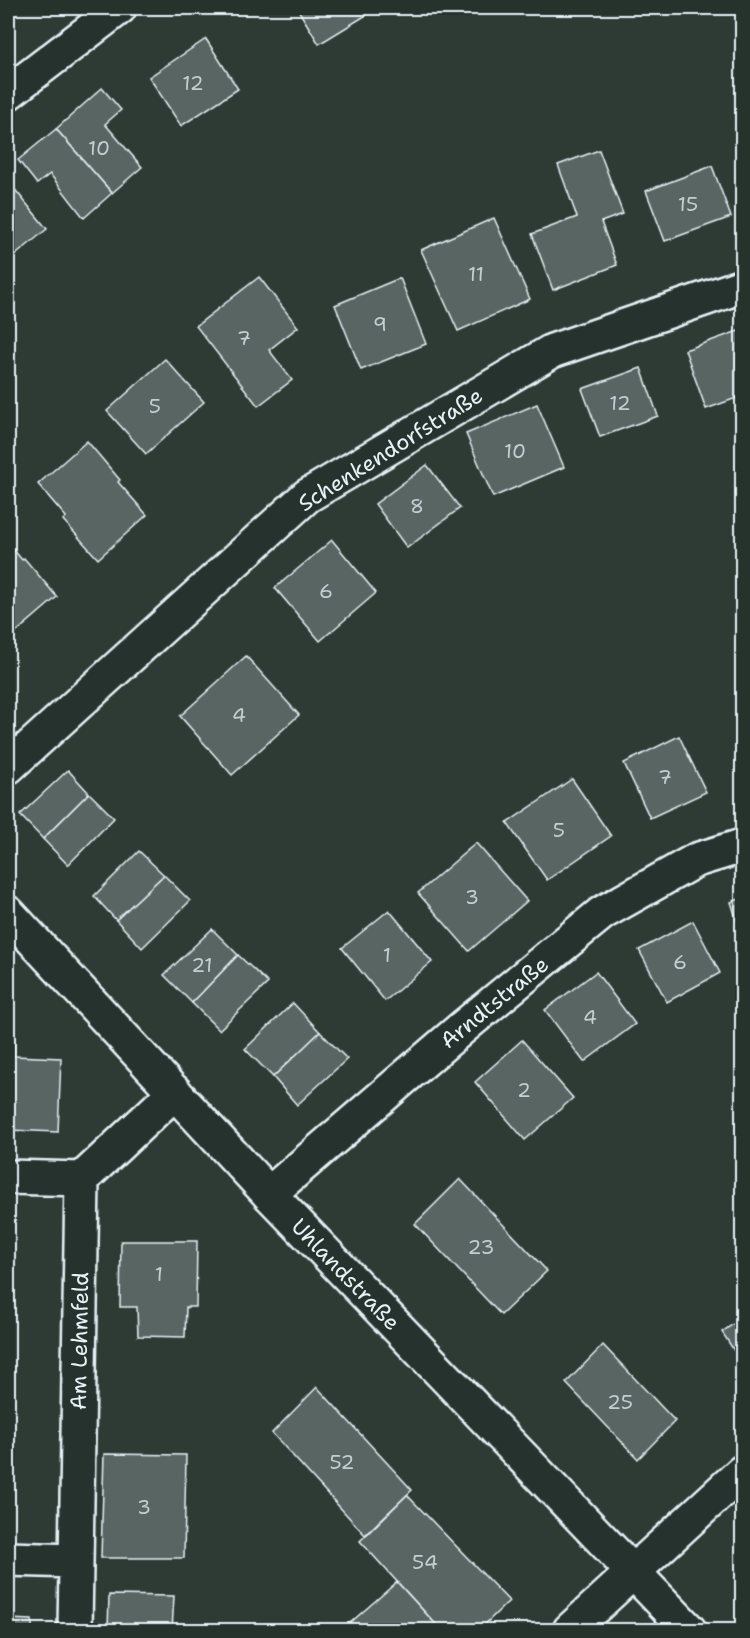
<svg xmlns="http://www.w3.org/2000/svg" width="750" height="1638" font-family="'Shantell Sans',sans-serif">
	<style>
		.building { fill: #596563; stroke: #e8f1f8; stroke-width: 1.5 }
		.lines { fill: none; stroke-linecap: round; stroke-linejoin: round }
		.minor-casing { stroke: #e8f1f8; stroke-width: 38 }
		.minor { stroke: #26332d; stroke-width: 33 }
		.labels { text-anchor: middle; stroke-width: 4.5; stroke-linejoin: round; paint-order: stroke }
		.number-label { font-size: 20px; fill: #c4ced3 }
		.street-label { font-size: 22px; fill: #e8f1f8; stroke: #26332d }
	</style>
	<rect width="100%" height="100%" fill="#2e3b35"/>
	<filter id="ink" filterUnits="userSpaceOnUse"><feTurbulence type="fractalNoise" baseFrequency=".0167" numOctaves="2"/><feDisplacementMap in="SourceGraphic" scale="12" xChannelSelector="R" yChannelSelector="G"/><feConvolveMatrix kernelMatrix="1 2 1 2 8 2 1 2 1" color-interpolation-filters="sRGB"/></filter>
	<g filter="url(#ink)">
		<g class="building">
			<path d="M297,8H378L319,44Z"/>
			<path d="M206,39L238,89L181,126L149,77Z"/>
			<path d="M102,88L121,110L105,124L142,167L112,193L56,129Z"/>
			<path d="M56,129L112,193L84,218L50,174L37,184L18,160Z"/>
			<path d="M599,150L623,214L601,222L617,265L553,290L532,234L577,217L558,165Z"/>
			<path d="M712,166L731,217L665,241L646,191Z"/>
			<path d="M8,181L47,229L12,258L8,252Z"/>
			<path d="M494,218L530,299L458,331L421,250Z"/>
			<path d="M259,277L298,327L269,350L292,380L258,406L196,326Z"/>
			<path d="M400,278L426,344L361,370L335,305Z"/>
			<path d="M741,330L742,396L706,409L685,350Z"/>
			<path d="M165,359L204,402L146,454L107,411Z"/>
			<path d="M641,368L658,416L600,437L582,389Z"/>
			<path d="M537,404L564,467L493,497L466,434Z"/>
			<path d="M87,441L120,480L118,482L147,515L98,559L63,520L66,517L38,484Z"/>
			<path d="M427,465L460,508L407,548L375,504Z"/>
			<path d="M332,540L376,593L320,641L275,588Z"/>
			<path d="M8,543L22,560L24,558L57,597L8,639Z"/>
			<path d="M246,656L299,715L232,775L180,716Z"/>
			<path d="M679,736L706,792L650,818L624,763Z"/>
			<path d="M68,770L89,793L43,839L20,815Z"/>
			<path d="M572,779L611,836L547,880L507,823Z"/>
			<path d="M89,793L114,818L68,865L43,839Z"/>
			<path d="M476,843L527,901L469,951L418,893Z"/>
			<path d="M139,851L164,875L116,920L94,896Z"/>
			<path d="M164,875L190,901L142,948L116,920Z"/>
			<path d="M742,898V937L731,902Z"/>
			<path d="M389,910L432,962L385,1001L342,948Z"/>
			<path d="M693,921L720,973L667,1002L639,950Z"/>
			<path d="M212,929L238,955L192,1003L164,975Z"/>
			<path d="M238,955L268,983L219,1030L192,1003Z"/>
			<path d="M596,972L635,1024L584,1062L545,1010Z"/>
			<path d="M293,1003L320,1032L273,1077L245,1049Z"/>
			<path d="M320,1032L347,1059L297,1105L273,1077Z"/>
			<path d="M522,1040L573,1098L525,1140L475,1082Z"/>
			<path d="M8,1041H14V1056L61,1058L58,1132L8,1130Z"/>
			<path d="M460,1179L547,1271L501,1315L415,1224Z"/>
			<path d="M121,1241H197L196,1307H186L185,1337L138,1336L137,1307H120Z"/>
			<path d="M742,1318V1363L722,1332Z"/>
			<path d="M603,1345L675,1421L638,1459L566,1383Z"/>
			<path d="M317,1387L412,1490L365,1535L272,1433Z"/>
			<path d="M104,1454L186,1455L184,1558H101Z"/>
			<path d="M407,1495L509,1601L479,1630H441L360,1541Z"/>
			<path d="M397,1582L441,1630H342Z"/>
			<path d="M109,1595L174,1596L172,1630H108Z"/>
			<path d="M8,1619L32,1620V1630H8Z"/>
		</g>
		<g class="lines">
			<defs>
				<g id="minor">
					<path d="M8,93L119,8"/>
					<path d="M8,767L307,496L552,351L742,286"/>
					<path d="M8,913L269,1194L689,1630"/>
					<path d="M8,1177L82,1179"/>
					<path d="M269,1194L462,1028L602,913L696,860L742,846"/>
					<path d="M8,1559L75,1561"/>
					<path d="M75,1630L82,1179L175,1092"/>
					<path d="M570,1630L742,1472"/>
				</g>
			</defs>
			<use href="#minor" class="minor-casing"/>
			<use href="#minor" class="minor"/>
		</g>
	</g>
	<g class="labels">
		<g class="number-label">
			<text x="193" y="90">12</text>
			<text x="99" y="155">10</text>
			<text x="688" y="211">15</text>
			<text x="476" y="281">11</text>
			<text x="380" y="331">9</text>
			<text x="244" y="345">7</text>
			<text x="620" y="410">12</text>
			<text x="155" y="413">5</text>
			<text x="515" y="458">10</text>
			<text x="417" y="513">8</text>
			<text x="326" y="598">6</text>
			<text x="239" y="722">4</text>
			<text x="665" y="784">7</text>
			<text x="559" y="837">5</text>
			<text x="472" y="904">3</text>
			<text x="387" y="962">1</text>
			<text x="680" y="969">6</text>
			<text x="202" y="972">21</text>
			<text x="590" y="1024">4</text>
			<text x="524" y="1097">2</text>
			<text x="481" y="1254">23</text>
			<text x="159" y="1281">1</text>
			<text x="620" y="1409">25</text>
			<text x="342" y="1469">52</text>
			<text x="144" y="1514">3</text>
			<text x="425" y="1569">54</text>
		</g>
		<g class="street-label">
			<text transform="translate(390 449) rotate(-32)" y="8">Schenkendorfstraße</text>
			<text transform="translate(494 1002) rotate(-39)" y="8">Arndtstraße</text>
			<text transform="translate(346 1274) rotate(46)" y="8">Uhlandstraße</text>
			<text transform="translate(79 1341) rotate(-89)" y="8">Am Lehmfeld</text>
		</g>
	</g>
	<rect width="750" height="1638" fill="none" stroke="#26332d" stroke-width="30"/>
	<rect x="15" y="15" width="720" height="1608" fill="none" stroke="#e8f1f8" stroke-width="2" filter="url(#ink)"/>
</svg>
